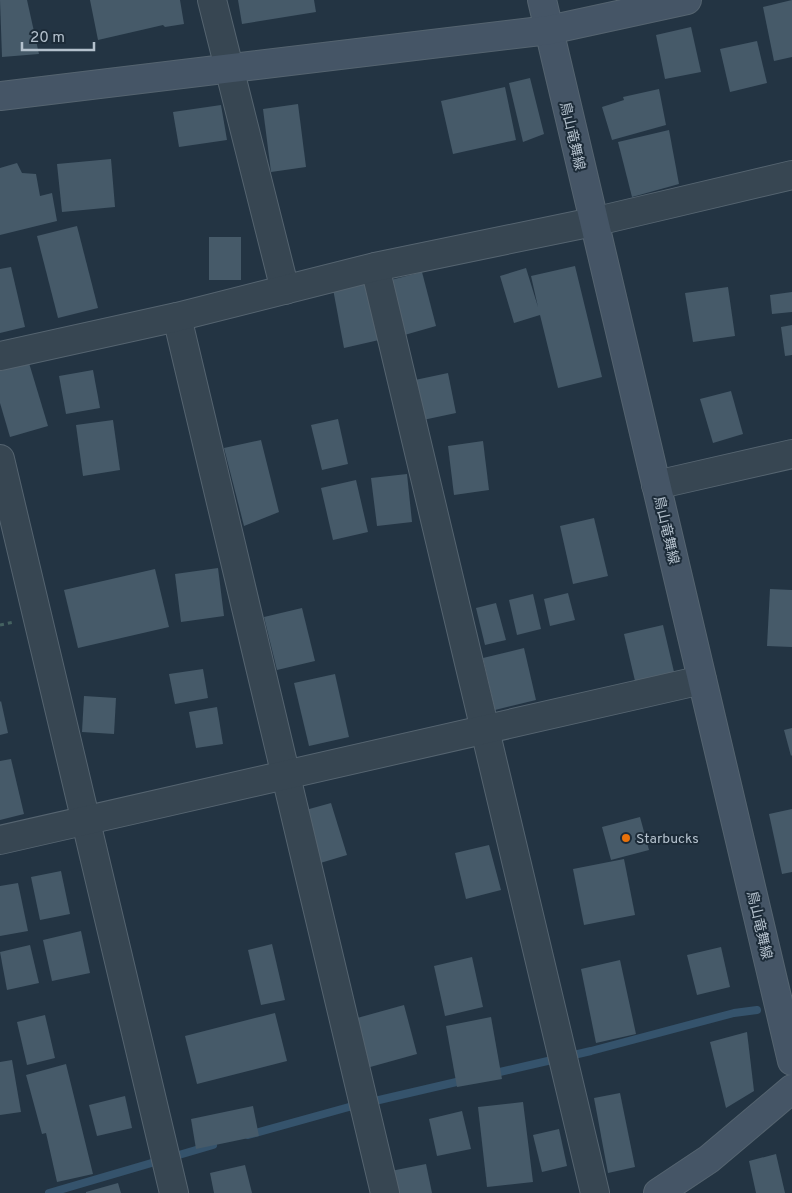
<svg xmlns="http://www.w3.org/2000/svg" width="792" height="1193" font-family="Overpass,'Noto Sans JP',sans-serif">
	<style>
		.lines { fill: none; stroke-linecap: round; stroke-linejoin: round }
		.stream { stroke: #35536c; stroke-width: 8 }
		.building { fill: #465a69 }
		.street-casing { stroke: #556470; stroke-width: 30 }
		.secondary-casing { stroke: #556470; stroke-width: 30 }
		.path { stroke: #456261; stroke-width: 3; stroke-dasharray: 4 4; stroke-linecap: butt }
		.street { stroke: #374652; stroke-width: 28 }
		.secondary { stroke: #455566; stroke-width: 28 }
		.food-dot { fill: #e8710a; stroke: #1c2b38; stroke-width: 2 }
		.labels { text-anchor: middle; stroke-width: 4; stroke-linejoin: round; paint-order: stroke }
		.street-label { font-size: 14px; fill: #b4c1cd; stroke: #1c2b38 }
		.poi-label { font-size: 14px; fill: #b4c1cd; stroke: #1c2b38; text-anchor: start }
	</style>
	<rect width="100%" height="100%" fill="#233443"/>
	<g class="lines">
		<g class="stream">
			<path d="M491,1074L591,1051L734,1013L757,1010"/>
			<path d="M248,1135L349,1107L465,1080"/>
			<path d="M49,1193L213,1145"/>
		</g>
	</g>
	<g class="building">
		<path d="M0,0H27L39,54L2,57Z"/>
		<path d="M90,0H180L184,24L165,27L163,25L98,40Z"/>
		<path d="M238,0H314L316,12L242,24Z"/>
		<path d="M792,0V57L774,61L763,7Z"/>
		<path d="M691,27L701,72L665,79L656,35Z"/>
		<path d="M757,41L767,83L730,92L720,49Z"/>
		<path d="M530,78L544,134L523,142L509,83Z"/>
		<path d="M505,87L516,140L453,154L441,101Z"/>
		<path d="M659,89L666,125L612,140L602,107L624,100L623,97Z"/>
		<path d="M298,104L306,167L271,172L263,109Z"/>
		<path d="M221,105L227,140L179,147L173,112Z"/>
		<path d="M669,130L679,184L632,197L618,142Z"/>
		<path d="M111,159L115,207L62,212L57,164Z"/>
		<path d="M17,163L22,173L36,174L40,196L52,193L57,221L0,235V168Z"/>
		<path d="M77,226L98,308L58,318L37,236Z"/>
		<rect x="209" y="237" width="32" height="43"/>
		<path d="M575,266L602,377L558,388L540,315L514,323L500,276L526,268L538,307L531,276Z"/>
		<path d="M11,267L25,327L0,333V269Z"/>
		<path d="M422,272L436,326L401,336L387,281Z"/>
		<path d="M368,282L379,340L344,348L333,289Z"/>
		<path d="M728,287L735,336L693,342L685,293Z"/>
		<path d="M792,292V312L772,314L770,295Z"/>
		<path d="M792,325V355L785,356L781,327Z"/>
		<path d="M29,363L48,426L10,437L0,403V371Z"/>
		<path d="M93,370L100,408L66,414L59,376Z"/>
		<path d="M448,373L456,413L423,420L415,380Z"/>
		<path d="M731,391L743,434L713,443L700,399Z"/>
		<path d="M338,419L348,464L322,470L311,425Z"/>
		<path d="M113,420L120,470L83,476L76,425Z"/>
		<path d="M261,440L279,512L244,526L224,448Z"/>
		<path d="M483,441L489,490L454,495L448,446Z"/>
		<path d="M407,474L412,522L377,526L371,478Z"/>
		<path d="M356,480L368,532L333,540L321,488Z"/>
		<path d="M594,518L608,576L573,584L560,526Z"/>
		<path d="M218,568L224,616L181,622L175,574Z"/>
		<path d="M155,569L169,627L78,648L64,590Z"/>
		<path d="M770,589L792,590V647L767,646Z"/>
		<path d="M568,593L575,620L550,626L544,599Z"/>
		<path d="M533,594L541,629L517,635L509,600Z"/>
		<path d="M496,603L506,640L485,645L476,608Z"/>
		<path d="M302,608L315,661L277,670L264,617Z"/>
		<path d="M663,625L674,672L635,681L624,634Z"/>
		<path d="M524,648L536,700L495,710L483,658Z"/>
		<path d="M203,669L208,698L175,704L169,674Z"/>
		<path d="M335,674L349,737L309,746L294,683Z"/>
		<path d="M84,696L116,698L114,734L82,732Z"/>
		<path d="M1,701L8,733L0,735V702Z"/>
		<path d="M217,707L223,744L196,748L189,712Z"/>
		<path d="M792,728V755L791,756L784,730Z"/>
		<path d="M11,759L24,814L0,820V761Z"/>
		<path d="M331,803L347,855L317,864L302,811Z"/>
		<path d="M792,809V872L782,874L769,814Z"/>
		<path d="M640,817L649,850L611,860L602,827Z"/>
		<path d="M489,845L501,890L466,899L455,853Z"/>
		<path d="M624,859L635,915L584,925L573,869Z"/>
		<path d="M61,871L70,914L40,920L31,877Z"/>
		<path d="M18,883L28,931L0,936V886Z"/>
		<path d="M81,931L90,973L52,981L43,940Z"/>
		<path d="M272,944L285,1000L261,1005L248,950Z"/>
		<path d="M30,945L39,983L7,990L0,952Z"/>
		<path d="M721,947L730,987L697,995L687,955Z"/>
		<path d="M472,957L483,1007L445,1016L434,966Z"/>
		<path d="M620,960L636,1034L596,1043L581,969Z"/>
		<path d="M404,1005L417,1054L363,1069L350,1020Z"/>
		<path d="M275,1013L287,1061L197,1084L185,1036Z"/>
		<path d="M45,1015L55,1058L27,1065L17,1022Z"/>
		<path d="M491,1017L502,1079L457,1087L446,1026Z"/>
		<path d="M747,1032L754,1091L726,1108L710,1042Z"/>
		<path d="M12,1060L21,1112L0,1115V1062Z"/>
		<path d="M66,1064L93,1174L57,1182L46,1133L42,1134L26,1075Z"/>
		<path d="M620,1093L635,1167L608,1173L594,1098Z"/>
		<path d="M125,1096L132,1128L97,1136L89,1105Z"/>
		<path d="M523,1102L533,1182L487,1187L478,1107Z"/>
		<path d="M253,1106L259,1136L196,1149L191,1119Z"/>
		<path d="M462,1111L471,1149L437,1156L429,1119Z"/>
		<path d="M559,1129L567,1166L542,1172L533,1135Z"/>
		<path d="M776,1154L785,1193H756L749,1161Z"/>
		<path d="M426,1164L432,1193H390L386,1172Z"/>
		<path d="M245,1165L252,1193H214L210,1173Z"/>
		<path d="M118,1183L121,1193H86V1192Z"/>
	</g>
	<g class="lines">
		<defs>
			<g id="street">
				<path d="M212,0L285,290"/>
				<path d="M375,267L595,1193"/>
				<path d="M177,317L385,1193"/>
				<path d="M0,356L177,317L375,267L593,222L792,175"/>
				<path d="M0,459L174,1193"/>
				<path d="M656,485L792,454"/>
				<path d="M0,840L702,680"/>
			</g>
			<g id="secondary">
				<path d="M542,0L792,1061"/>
				<path d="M0,96L549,30L687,0"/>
				<path d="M658,1193L709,1159L792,1089"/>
			</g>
		</defs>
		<use href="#street" class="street-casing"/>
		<use href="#secondary" class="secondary-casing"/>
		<path class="path" d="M0,625L14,622"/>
		<use href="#street" class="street"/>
		<use href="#secondary" class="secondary"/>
	</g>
	<circle class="food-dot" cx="626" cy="838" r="5"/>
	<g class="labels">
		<g class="street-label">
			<text transform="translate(573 136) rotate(77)" y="5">鳥山竜舞線</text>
			<text transform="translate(667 530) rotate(77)" y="5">鳥山竜舞線</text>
			<text transform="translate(760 925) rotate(77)" y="5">鳥山竜舞線</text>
		</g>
		<g class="poi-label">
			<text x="636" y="843">Starbucks</text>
		</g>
	</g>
	<path d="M22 42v8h72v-8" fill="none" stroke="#b4c1cd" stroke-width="2.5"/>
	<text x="30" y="42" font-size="15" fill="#b4c1cd" stroke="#1c2b38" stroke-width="4" paint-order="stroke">20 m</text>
</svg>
